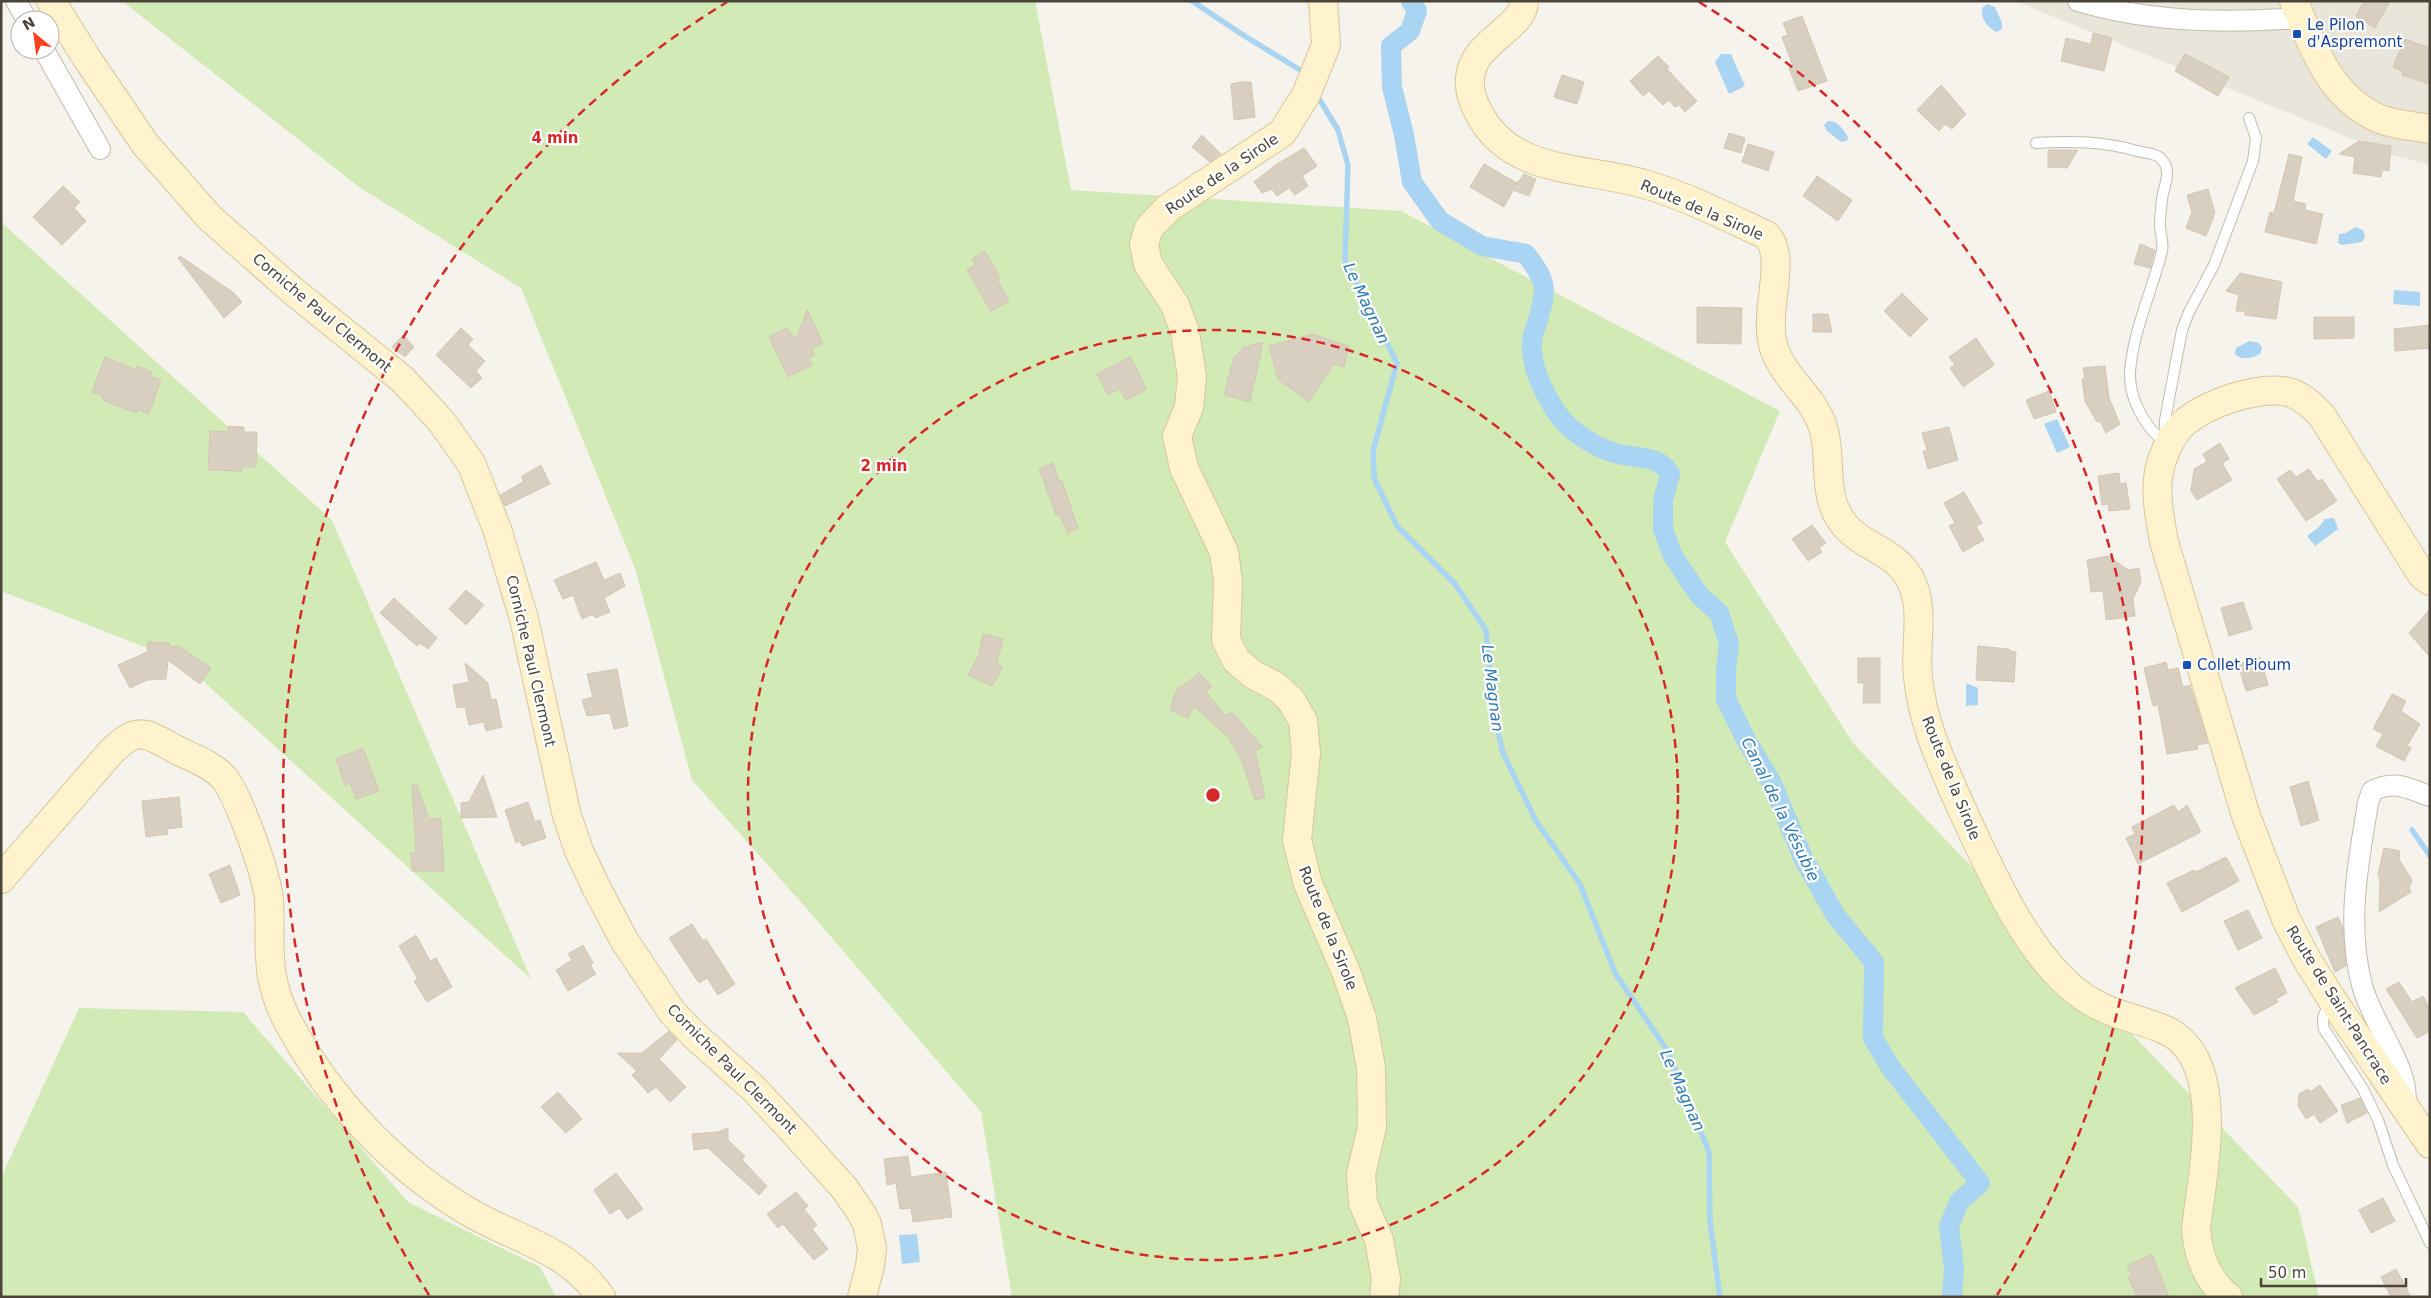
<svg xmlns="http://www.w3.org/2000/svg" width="2431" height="1298" font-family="'DejaVu Sans',sans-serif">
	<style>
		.residential { fill: #eae5da }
		.green { fill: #d2eab5 }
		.water { fill: #a9d4f2 }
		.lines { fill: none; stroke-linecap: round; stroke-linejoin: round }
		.stream { stroke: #a9d4f2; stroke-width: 5.5 }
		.canal { stroke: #a9d4f2; stroke-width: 20 }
		.building { fill: #d8cfc1; stroke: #d3c7b4 }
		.lane-casing { stroke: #c2bbae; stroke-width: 12 }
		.street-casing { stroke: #c2bbae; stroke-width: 22 }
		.secondary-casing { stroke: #d6c79b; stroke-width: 30 }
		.lane { stroke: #fff; stroke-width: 10 }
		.street { stroke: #fff; stroke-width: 20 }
		.secondary { stroke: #fff3cd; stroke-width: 28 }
		.ring { fill: none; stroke: #d62828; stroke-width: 2.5; stroke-dasharray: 9 6 }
		.transit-dot { fill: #1a4fb4; stroke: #fff; stroke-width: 2 }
		.labels { text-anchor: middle; stroke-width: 4.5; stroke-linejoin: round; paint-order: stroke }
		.transit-label { font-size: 15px; fill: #164399; stroke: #fff; text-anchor: start }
		.street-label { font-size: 15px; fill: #4b4439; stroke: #fff }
		.water-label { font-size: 16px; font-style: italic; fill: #2e7ab2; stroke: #fff }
		.centre { fill: #d62828; stroke: #fff; stroke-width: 2.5 }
		.ring-label { font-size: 15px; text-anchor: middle; font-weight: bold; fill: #d62828; stroke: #fff; stroke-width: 4.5; stroke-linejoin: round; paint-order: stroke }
	</style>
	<rect width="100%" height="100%" fill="#f6f3ec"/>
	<path class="residential" d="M2015,1H2430V165L2389,154Z"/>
	<g class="green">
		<path d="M122,1H1035L1071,190L1401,211L1780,411L1725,542L1853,743L2298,1207L2319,1297H1012L981,1112L814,917L692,780L635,568L521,288L359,187Z"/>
		<path d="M1,222L332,520L531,979L181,661L1,591Z"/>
		<path d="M79,1008L243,1012L408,1202L540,1267L556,1297H1V1178Z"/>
	</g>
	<g class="water">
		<path d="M1987,4L1995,7L2002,23V29L1997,32C1988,29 1980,17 1982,8Z"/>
		<path d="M1721,54H1731L1745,86L1729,94L1715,62Z"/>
		<path d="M1828,121C1837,120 1844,130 1848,137L1847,141L1841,142L1827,131L1824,125Z"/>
		<path d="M2313,137L2332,151L2326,159L2307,144Z"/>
		<path d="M2355,227L2363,230L2365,237L2362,242L2342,245L2338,243L2339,234L2346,233Z"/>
		<path d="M2394,290L2420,292V306L2393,304Z"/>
		<path d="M2249,341L2259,343L2262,348L2260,354C2252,358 2242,361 2235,354L2236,348Z"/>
		<path d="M2057,419L2070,447L2057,453L2044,424Z"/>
		<path d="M2334,518L2338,529L2315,546L2307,536L2318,528L2325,519Z"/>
		<path d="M1966,683L1978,688V705L1966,706Z"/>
		<path d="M917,1234L920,1262L902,1264L899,1235Z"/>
	</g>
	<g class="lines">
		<g class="stream">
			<path d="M1192,1L1243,35L1300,70L1304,76"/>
			<path d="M1315,92L1338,130L1348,165L1345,260L1397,363L1373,451L1374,478L1397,526L1455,584L1486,630L1493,709L1503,753L1536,821L1580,884L1615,973L1667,1050L1709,1152L1710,1222L1720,1297"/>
			<path d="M2412,830L2430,856"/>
		</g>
		<path class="canal" d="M1411,1L1417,11L1410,31L1391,46L1392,87L1404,135L1412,182L1440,221L1482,246L1526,254C1546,281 1548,286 1538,320C1536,327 1532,335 1532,342C1530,367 1544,393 1557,413C1570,432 1597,449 1619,454C1637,459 1660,455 1670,474L1663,501V529L1673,556L1699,595L1719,613L1729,644L1726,670V699L1746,740L1772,783L1803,858L1836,916L1874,962L1873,1038L1891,1068L1980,1183L1959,1202L1949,1226L1954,1268L1952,1297"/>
	</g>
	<g class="building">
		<path d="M2364,1H2390L2375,28L2356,16Z"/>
		<path d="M1802,16L1827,81L1798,91L1789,68L1793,66L1782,37L1788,35L1783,23Z"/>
		<path d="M2093,33L2112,38L2104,71L2061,61L2066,38L2091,44Z"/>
		<path d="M2405,39L2430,48V84L2402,75L2403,72L2393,67Z"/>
		<path d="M2185,54L2229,77L2218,96L2175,71Z"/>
		<path d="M1658,56L1669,67L1667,69L1697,101L1685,112L1679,105L1675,107L1669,100L1663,105L1649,91L1643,96L1630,81Z"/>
		<path d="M1562,75L1584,82L1577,104L1554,97Z"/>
		<path d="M1241,82H1251L1255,117L1234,120L1231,84Z"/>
		<path d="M1941,85L1966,114L1952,129L1945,124L1939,131L1917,110Z"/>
		<path d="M1729,133L1745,138L1741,153L1724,148Z"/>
		<path d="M1202,135L1221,154L1210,162L1192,147Z"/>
		<path d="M2359,141L2391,146L2389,171L2382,170L2381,177L2353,173L2355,157L2339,154Z"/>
		<path d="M1748,144L1774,152L1768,171L1742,162Z"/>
		<path d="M1304,148L1317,166L1302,176L1308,186L1295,195L1289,188L1277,196L1272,189L1262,193L1254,182L1277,164Z"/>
		<path d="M2048,150H2078L2067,168L2048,167Z"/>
		<path d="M2289,154L2302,157L2293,201L2306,204L2305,210L2323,214L2316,244L2265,232L2270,212L2274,213Z"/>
		<path d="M1484,164L1517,183L1515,186L1524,174L1536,179L1529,196L1513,190L1504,207L1470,187Z"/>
		<path d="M1817,176L1852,200L1838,221L1803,196Z"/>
		<path d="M63,186L80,202L74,208L86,221L62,245L33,217Z"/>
		<path d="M2208,189L2215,213L2206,236L2186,228L2192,212L2187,195Z"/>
		<path d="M2140,244L2155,250L2150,268L2134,264Z"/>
		<path d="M985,251L1000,278L997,280L1009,301L991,311L967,270L975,265L972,259Z"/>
		<path d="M180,256L234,293L242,302L224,318L178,258Z"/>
		<path d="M2240,273L2282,282L2276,319L2245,315V311H2236L2239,295L2226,291Z"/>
		<path d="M1902,293L1928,319L1910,337L1884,311Z"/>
		<path d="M1697,307L1742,308L1741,344L1697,343Z"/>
		<path d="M807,310L823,343L812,350L815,355L809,359L812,365L788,377L769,337L787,328L796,340Z"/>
		<path d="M1813,314H1828L1832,332H1813Z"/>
		<path d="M2314,317H2354V338L2314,339Z"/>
		<path d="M2430,325V348L2395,351L2394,329Z"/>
		<path d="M461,328L473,339L468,345L485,361L476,371L482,378L471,388L436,355Z"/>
		<path d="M1312,334L1349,346L1344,367L1334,364L1309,402L1278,379L1269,346Z"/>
		<path d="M403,335L414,347L405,357L392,347Z"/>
		<path d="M1976,338L1994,365L1963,387L1950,368L1955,365L1949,357Z"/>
		<path d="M1263,342L1250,402L1224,395L1234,357L1242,351V348Z"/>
		<path d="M105,357L136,370L137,366L152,372L150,376L161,380L149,414L137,409L136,413L102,400L103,396L92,392Z"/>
		<path d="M1130,357L1147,389L1126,400L1119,389L1108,395L1097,374Z"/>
		<path d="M2105,366L2109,398L2120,424L2106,433L2100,421L2097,422L2085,401L2082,379H2085L2083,368Z"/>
		<path d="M2049,391L2056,412L2034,419L2026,400Z"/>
		<path d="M228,426L244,427V432H257L256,467H242V471L208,470L210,431L228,432Z"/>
		<path d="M1949,427L1958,460L1928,469L1923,451L1927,450L1922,433Z"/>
		<path d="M2220,443L2229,459L2222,463L2232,480L2197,500L2191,491L2194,469L2207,462L2203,454Z"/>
		<path d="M1053,463L1059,481H1062L1078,528L1068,533L1059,514L1056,515L1039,469Z"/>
		<path d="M541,465L550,484L505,506L500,495L523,482L522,476Z"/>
		<path d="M2309,469L2318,482L2322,479L2337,501L2306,521L2277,479L2290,470L2296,477Z"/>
		<path d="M2119,473L2120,484L2126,483L2130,509L2109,511L2108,504L2102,505L2098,476Z"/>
		<path d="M1964,492L1982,523L1976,526L1984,540L1963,552L1949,526L1955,523L1944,503Z"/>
		<path d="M1812,525L1826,543L1819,548L1822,552L1808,561L1792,539Z"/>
		<path d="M2108,556L2128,570L2139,568L2141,582L2133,599L2135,616L2106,620L2103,591L2091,592L2087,560Z"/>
		<path d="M596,562L604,580L620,573L625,586L604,598L610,612L595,618L593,614L582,619L573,595L563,599L554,580Z"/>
		<path d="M466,590L484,605L466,625L449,609Z"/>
		<path d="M394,598L437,638L428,649L420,643L417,646L380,613Z"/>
		<path d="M2243,602L2252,629L2229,636L2221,608Z"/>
		<path d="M2430,609V657L2409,633Z"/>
		<path d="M983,634L1003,639L997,663L1003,667L992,686L968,675L979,655Z"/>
		<path d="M148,642L170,643L169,647L179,646L211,668L200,684L168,660L166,679L147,680L130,688L118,665L147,652Z"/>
		<path d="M1978,646L2009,649L2011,651L2016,652L2014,682L1976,680Z"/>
		<path d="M2260,657L2268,685L2246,691L2238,664Z"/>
		<path d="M1858,658H1880V703H1863L1864,683H1858Z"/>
		<path d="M2166,662L2168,670L2178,668L2183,687L2190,685L2208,743L2197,745L2198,749L2167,754L2158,705L2153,706L2144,668Z"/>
		<path d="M465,663L488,683L491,700L496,699L502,727L486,731L484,722L469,725L465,707L457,708L453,685L469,682Z"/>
		<path d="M617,669L628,726L614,729L610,713L587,716L582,700L593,697L587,674Z"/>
		<path d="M1199,673L1212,686L1206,692L1225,715L1232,712L1262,747L1255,751L1265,797L1255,800L1241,759L1229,738L1194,706L1188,718L1170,710L1176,691Z"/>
		<path d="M2392,694L2406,701L2401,711L2420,724L2407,746L2411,748L2404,761L2376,746L2383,734L2373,729Z"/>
		<path d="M363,748L379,791L356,799L350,783L345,785L336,759Z"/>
		<path d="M483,775L497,817L461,818V803L469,802Z"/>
		<path d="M2308,781L2319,820L2301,826L2290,787Z"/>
		<path d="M417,785L429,819L441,818L444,871H412L411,853H416L412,786Z"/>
		<path d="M179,797L182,827L167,829L168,834L146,837L142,801Z"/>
		<path d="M528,802L535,822L540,820L546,838L522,846L520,841L516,843L505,810Z"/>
		<path d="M2174,805L2178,812L2187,805L2201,832L2138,864L2126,838L2135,834L2132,827Z"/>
		<path d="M2384,848L2400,851L2399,859L2412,880L2409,888L2411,892L2379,912L2380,879L2378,875Z"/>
		<path d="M2226,857L2239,881L2182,912L2167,883L2194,870L2196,872Z"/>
		<path d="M230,865L240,895L221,903L209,874Z"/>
		<path d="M2248,910L2262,938L2238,950L2224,921Z"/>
		<path d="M2338,917L2343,928L2346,966L2335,972L2316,927Z"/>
		<path d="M692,924L703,941L706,939L735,984L718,995L707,978L699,983L669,938Z"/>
		<path d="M416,935L430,961L436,958L452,987L427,1002L414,981L418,979L399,946Z"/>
		<path d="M583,945L593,963L590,965L596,974L568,991L556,970L572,960L568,954Z"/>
		<path d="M2275,968L2287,993L2276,999L2278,1002L2254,1015L2235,988Z"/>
		<path d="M2399,982L2412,1002L2423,996L2430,1009V1031L2417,1038L2386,989Z"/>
		<path d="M669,1031L677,1040L659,1059L686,1087L670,1102L656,1087L648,1093L632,1075L637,1071L617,1053H642Z"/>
		<path d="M2320,1085L2338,1111L2320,1123L2314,1114L2306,1119L2298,1106L2299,1094L2308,1089L2310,1092Z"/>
		<path d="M558,1092L582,1119L566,1133L541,1107Z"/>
		<path d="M2360,1098L2367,1113L2347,1123L2341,1105Z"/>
		<path d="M728,1128V1140L745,1156L742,1160L767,1186L759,1195L708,1148L694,1150L692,1134L718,1132Z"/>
		<path d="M908,1156L911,1177L946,1172L952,1217L913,1222L911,1208L900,1209L896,1183L887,1185L884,1159Z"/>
		<path d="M616,1173L643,1209L627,1219L620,1208L610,1214L594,1190Z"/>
		<path d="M796,1192L808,1206L804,1209L817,1225L812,1229L828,1249L814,1260L783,1224L778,1228L767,1214Z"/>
		<path d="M2383,1198L2395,1221L2371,1233L2359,1210Z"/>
		<path d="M2152,1254L2169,1297H2137L2128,1277L2132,1275L2127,1266Z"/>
		<path d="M2396,1269L2411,1297H2391L2381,1277Z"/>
	</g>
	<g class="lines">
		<defs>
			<g id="lane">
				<path d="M2036,143C2072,141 2103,141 2137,151C2144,153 2154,153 2159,157C2174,169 2164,184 2162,199C2161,208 2160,217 2160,225C2160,234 2164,243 2162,251C2152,291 2133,331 2130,372C2129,398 2145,430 2167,443"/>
				<path d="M2171,435L2165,427V420L2182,330L2189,312L2214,265L2253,161L2256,138L2249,118"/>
				<path d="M2333,1001C2325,1011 2321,1016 2324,1029L2363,1089L2378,1120L2393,1165L2430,1243"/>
			</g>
			<g id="street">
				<path d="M16,1L27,20"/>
				<path d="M2078,1C2151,23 2226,23 2301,18"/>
				<path d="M44,50L100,149"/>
				<path d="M2405,1106C2412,1070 2371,1022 2362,985C2346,924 2358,864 2368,803L2372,791C2395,779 2408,789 2430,796"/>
			</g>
			<g id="secondary">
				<path d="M51,1L86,57L145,144L210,218L293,291L402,379L441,421L471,463L497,529L524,619L567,816L579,851L596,887L624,940L672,1012L694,1035L753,1088L783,1120L845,1189L862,1214L867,1224L872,1248L870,1266L862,1297"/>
				<path d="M1323,1L1326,45L1306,95L1282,133L1168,208L1149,228L1144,244L1148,264L1175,305L1185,332L1192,377L1189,407L1177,436L1184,468L1224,552L1228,582L1226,640L1236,660L1252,674L1277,687L1291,700L1303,721L1306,753L1297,840L1308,884L1346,972L1362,1018L1371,1068L1372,1127L1361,1174L1363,1203L1379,1240L1386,1279L1384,1297"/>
				<path d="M1524,1C1525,28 1471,42 1470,79C1469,91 1474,105 1480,115C1512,175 1587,167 1644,184C1686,196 1727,217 1766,235C1789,257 1762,313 1774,348C1784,379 1813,396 1823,427C1833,459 1821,494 1843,523C1861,547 1895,550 1910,579C1926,609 1914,645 1918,677C1922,722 1942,764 1960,805C1988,865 2024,951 2077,992C2103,1013 2133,1017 2163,1029C2230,1057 2202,1173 2196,1229C2198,1256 2207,1280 2228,1297"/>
				<path d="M2294,1C2313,48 2331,99 2380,119C2395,125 2414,126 2430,129"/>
				<path d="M2430,581L2422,575L2322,416C2312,405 2302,396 2288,392C2258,385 2206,404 2184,423C2175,431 2168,444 2164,455C2152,483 2159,514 2164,542L2246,816L2286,919L2306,958L2333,1001L2430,1144"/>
				<path d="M1,879L111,752C138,726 144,732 175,749C190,757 212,764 224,778C239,797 267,875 269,900C271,949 264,976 288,1022C330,1100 393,1167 469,1212C517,1240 567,1248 601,1297"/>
			</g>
		</defs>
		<use href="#lane" class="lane-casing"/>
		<use href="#street" class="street-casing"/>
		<use href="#secondary" class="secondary-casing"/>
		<use href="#lane" class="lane"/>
		<use href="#street" class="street"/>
		<use href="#secondary" class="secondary"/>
	</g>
	<g class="ring">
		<circle cx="1213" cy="795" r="465"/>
		<path d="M429 1295A930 930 0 0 1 727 2M1699 2A930 930 0 0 1 1997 1295"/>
	</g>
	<g class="transit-dot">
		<rect x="2292" y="29" width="10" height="10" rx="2.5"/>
		<rect x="2182" y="660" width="10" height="10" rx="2.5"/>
	</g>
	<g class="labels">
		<g class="transit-label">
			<text x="2307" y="30">Le Pilon<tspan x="2307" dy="17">d'Aspremont</tspan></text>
			<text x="2197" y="670">Collet Pioum</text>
		</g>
		<g class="street-label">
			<text transform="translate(1222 174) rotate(-34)" y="5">Route de la Sirole</text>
			<text transform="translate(1702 210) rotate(23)" y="5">Route de la Sirole</text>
			<text transform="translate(322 313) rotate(40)" y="5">Corniche Paul Clermont</text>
			<text transform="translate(531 661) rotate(77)" y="5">Corniche Paul Clermont</text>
			<text transform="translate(1951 778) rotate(68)" y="5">Route de la Sirole</text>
			<text transform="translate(1328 928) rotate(68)" y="5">Route de la Sirole</text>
			<text transform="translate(2339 1005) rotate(58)" y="5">Route de Saint-Pancrace</text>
			<text transform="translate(732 1069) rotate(45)" y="5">Corniche Paul Clermont</text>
		</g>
		<g class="water-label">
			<text transform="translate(1367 303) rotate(65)" y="6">Le Magnan</text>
			<text transform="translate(1493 688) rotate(83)" y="6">Le Magnan</text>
			<text transform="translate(1781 809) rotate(64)" y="6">Canal de la Vésubie</text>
			<text transform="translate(1683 1090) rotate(66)" y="6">Le Magnan</text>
		</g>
	</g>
	<circle cx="1213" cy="795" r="8" class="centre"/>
	<g class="ring-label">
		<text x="555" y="143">4 min</text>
		<text x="884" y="471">2 min</text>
	</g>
	<rect width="2431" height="1298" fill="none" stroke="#4b4439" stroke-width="5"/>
	<g transform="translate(35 35) rotate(331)"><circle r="24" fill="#ffffff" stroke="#b7b4b0"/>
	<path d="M0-4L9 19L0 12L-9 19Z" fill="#fc3f1d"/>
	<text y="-8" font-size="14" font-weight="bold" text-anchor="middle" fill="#4b4439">N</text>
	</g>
	<path d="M2261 1278v8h145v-8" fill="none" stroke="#4b4439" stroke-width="2.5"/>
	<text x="2268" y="1278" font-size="15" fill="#4b4439" stroke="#ffffff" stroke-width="4" paint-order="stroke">50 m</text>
</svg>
